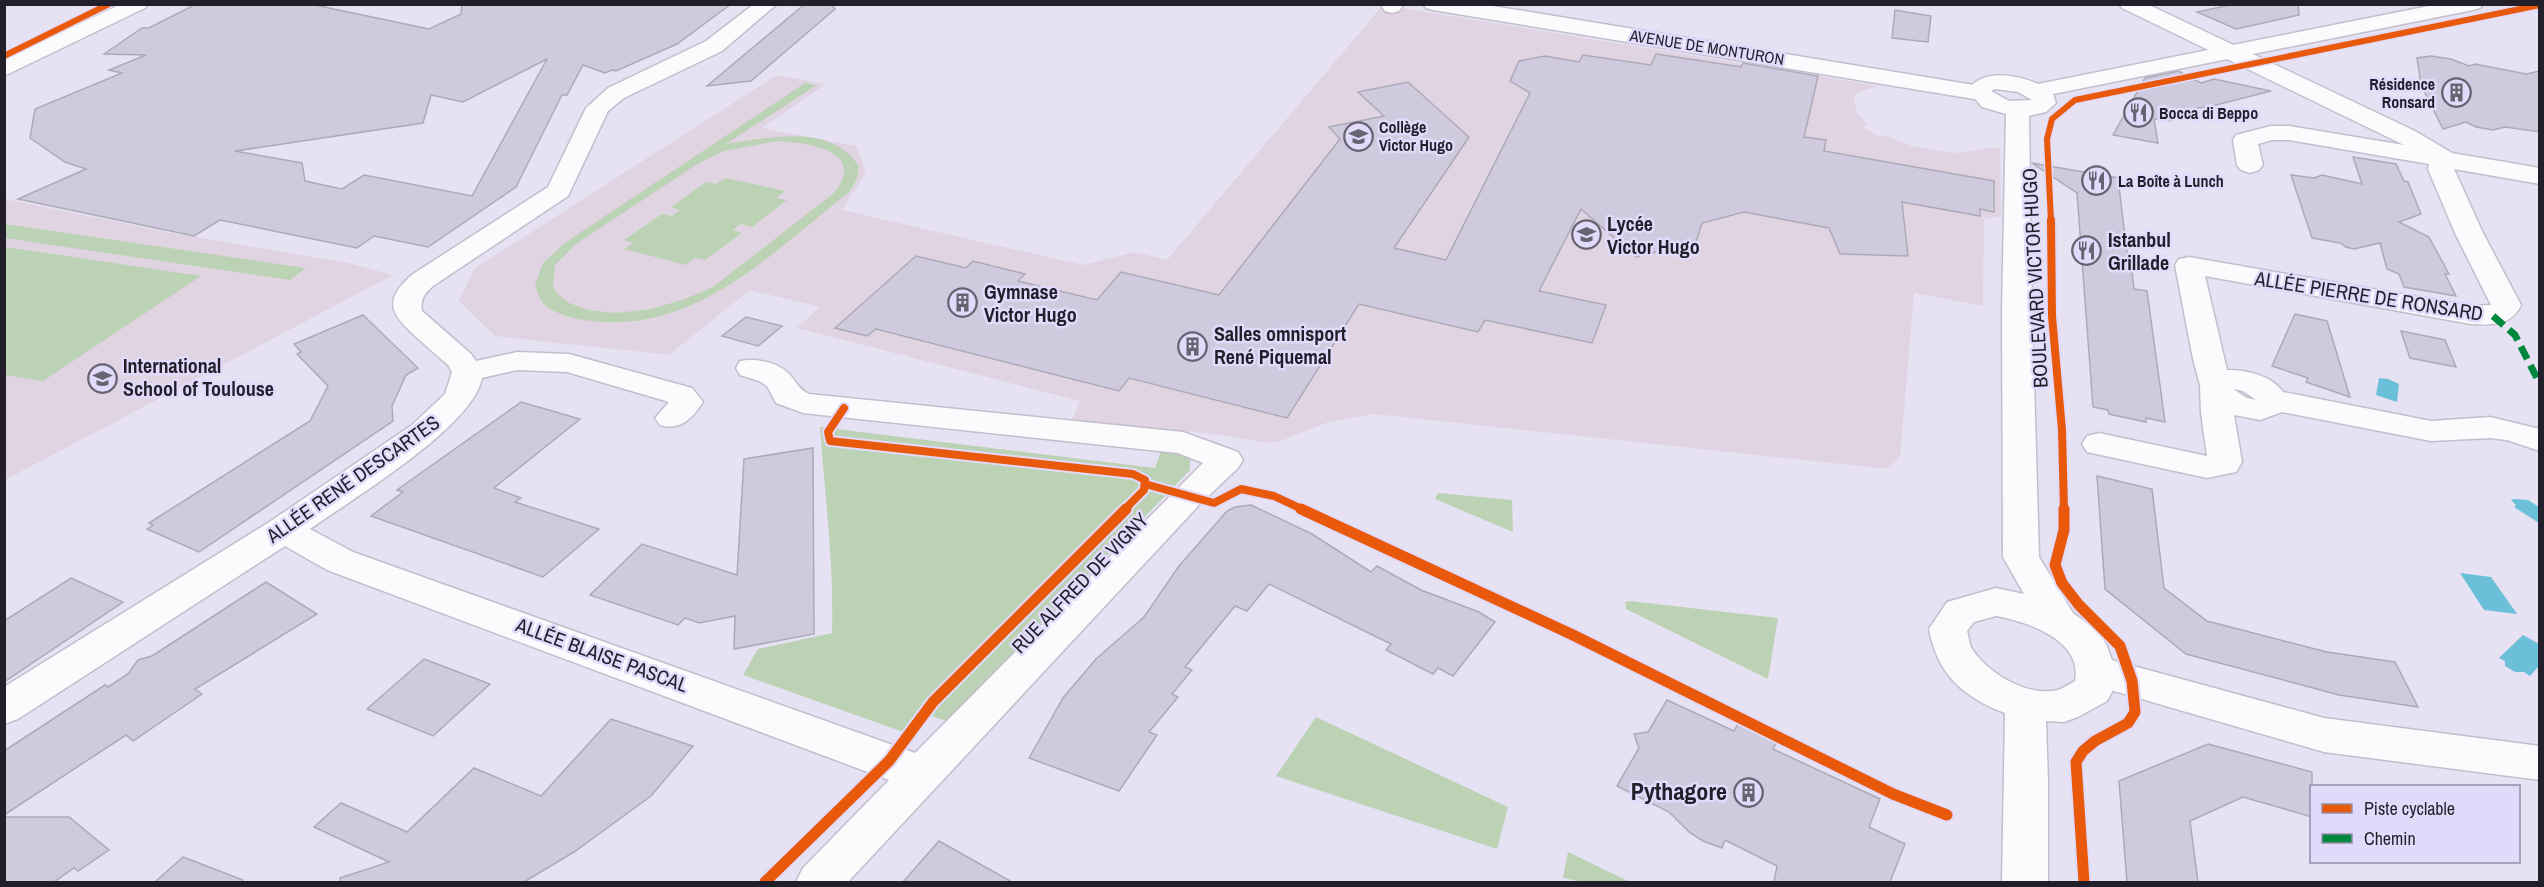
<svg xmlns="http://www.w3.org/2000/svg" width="2544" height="887" font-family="'Archivo Narrow',sans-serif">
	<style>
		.education { fill: #e1d4e2 }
		.green { fill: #bcd2b4; fill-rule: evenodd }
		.water { fill: #6cbfd8 }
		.building { fill: #cfcade; stroke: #adaab8; stroke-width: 1.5; fill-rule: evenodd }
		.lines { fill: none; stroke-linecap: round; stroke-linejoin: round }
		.minor-casing { stroke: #c2becc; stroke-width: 3 }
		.tertiary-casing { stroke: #c2becc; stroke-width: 3 }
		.minor { fill: #fbfbfd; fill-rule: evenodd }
		.tertiary { fill: #fbfbfd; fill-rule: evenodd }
		.quiet { stroke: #00873e; stroke-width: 7; stroke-dasharray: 14 7; stroke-linecap: butt }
		.cycleway-far2-casing { stroke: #e2dafb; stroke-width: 9 }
		.cycleway-far1-casing { stroke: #e2dafb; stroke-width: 12 }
		.cycleway-casing { stroke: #e2dafb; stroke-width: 15 }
		.cycleway-far2 { stroke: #e8590c; stroke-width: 6 }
		.cycleway-far1 { stroke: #e8590c; stroke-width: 8 }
		.cycleway { stroke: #e8590c; stroke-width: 11 }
		.labels { text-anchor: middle; stroke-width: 5; stroke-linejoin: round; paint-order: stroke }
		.far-street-label { font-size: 16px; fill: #221f2b; stroke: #e2dafb }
		.far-poi-label { font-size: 16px; font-weight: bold; fill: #221f2b; stroke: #e2dafb; text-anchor: start }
		.poi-label { font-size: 20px; font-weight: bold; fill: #221f2b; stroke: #e2dafb; text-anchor: start }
		.street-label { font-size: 20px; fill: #221f2b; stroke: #e2dafb }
		.near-poi-label { font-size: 24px; font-weight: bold; fill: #221f2b; stroke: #e2dafb; text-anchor: end }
	</style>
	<rect width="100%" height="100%" fill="#e6e2f3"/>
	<g class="education">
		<path d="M1383,5L1880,86L1861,91L1855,95L1854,100L1857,113L1868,125L1863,127L1878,136H1886L1915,147L1953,153L2000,147L2001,216L1984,219L1983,306L1914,293L1900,457L1888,469L1374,414L1329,422L1281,441L1267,443L1222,435L1072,420L1080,401L797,328L820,307L750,290L669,355L495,336L459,301L474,269L777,75L826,84L762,128L856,146L866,172L842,210L1083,265L1134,252L1167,260Z"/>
		<path d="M5,199L167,232L348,263L393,275L5,480Z"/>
	</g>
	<g class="green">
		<path d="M805,83L817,85L726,144C770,138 829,122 859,166L857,179L849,192C774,251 696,334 592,321C576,319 558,316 545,305C540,301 537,291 535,285L543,263L566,242ZM777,141C808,143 868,150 834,193L713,287L685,299L651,309L615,313L588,310L569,303L559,295L553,287L555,265L576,244L699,163L724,151Z"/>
		<path d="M726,178L785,191L776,198L787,200L752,227L740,224L733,230L742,233L705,260L695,258L686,265L624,249L633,243L624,240L662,214L672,216L680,210L671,207L706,182L716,184Z"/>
		<path d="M5,224L306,268L290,280L5,238Z"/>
		<path d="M6,247L201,276L43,381L5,375Z"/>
		<path d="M820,427L1155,468L1161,451H1173L1190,458V470L947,721L927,715L909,734L743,675L758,649L832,633C834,564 825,496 820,427Z"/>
		<path d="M1438,493L1512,500L1513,532L1435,499Z"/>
		<path d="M1630,601L1778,618L1768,679L1626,609L1625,602Z"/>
		<path d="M1316,717L1508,807L1497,849L1276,776Z"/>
		<path d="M1568,852L1630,882H1582L1563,878Z"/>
	</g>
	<g class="water">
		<path d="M2379,378L2388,379L2399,384L2397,402L2376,395Z"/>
		<path d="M2514,499L2528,500L2539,507V523L2514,507L2516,505L2511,500Z"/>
		<path d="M2460,573L2491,577L2517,614L2484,610Z"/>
		<path d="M2523,635L2539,644V666L2530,676L2524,672H2515L2505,666V661L2499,658Z"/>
	</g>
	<g class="building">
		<path d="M196,4H310L429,29L461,14L462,4H731L677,44L616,71L612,70L605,73L583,65L567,95H562L516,187L428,247L374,236L357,248L220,220L194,236L18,199L86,169L65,162L30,138L35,109L122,73L109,70L146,55L104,54L142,28H149ZM547,59L472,196L364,175L342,189L305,181L302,163L235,151L423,123L431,95L463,102Z"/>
		<path d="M805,4H831L835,9L751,81L707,86Z"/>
		<path d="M2235,4H2298L2299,15L2236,29L2197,12Z"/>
		<path d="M1895,10L1931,16L1928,42L1892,38Z"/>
		<path d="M1656,54L1741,67L1743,63L1818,76L1804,137L1826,140L1824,151L1994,181V212L1980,209V216L1902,202L1908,256L1840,254L1829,228L1744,212L1702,223L1696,242L1636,257L1581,209L1539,291L1606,305L1592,343L1485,320L1478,332L1359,304L1287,418L1129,378L1119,391L876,329L867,336L835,328L916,256L966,268L973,261L1025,274L1018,281L1097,300L1121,272L1219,295L1340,139L1329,127L1384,116L1358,92L1408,82L1469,137L1394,248L1446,260L1530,93L1510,81L1519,61L1545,56L1579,62L1583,55L1651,65Z"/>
		<path d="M2431,56L2451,59L2469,66L2475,64L2526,74L2540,71V132L2505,127L2493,130L2476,127L2466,122L2443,129L2421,85L2417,58Z"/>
		<path d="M2178,71L2201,83L2214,79L2271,91L2216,105L2171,113L2172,121L2154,119L2158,143L2113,135L2145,78Z"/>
		<path d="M2353,157L2396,164L2404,181L2408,182L2421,214L2399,222L2429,237L2449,274H2445L2456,296L2404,287L2399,274L2387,269L2380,243L2354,249L2346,247L2340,243L2312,238L2291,175L2314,178L2322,175L2362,184Z"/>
		<path d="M2032,163L2118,178L2127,253L2130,254L2134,289L2147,291L2165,422L2146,418V422L2109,414L2108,410L2093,407L2077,193Z"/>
		<path d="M2295,314L2327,321L2350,397L2306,382L2308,378L2272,366Z"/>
		<path d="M363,315L418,368L406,375L392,406L393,421L199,552L147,529L153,525L149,523L310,421L328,386L297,354L301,352L294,344Z"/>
		<path d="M746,317L782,326L758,346L722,336Z"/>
		<path d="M2401,331L2445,340L2456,367L2410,358Z"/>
		<path d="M521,402L580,419L494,488L521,498L515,502L599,529L543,577L371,516L403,492L397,490Z"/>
		<path d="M813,448L814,634L734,649L735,616L699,623L685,618L678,625L590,595L642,544L737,575L744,459Z"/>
		<path d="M2097,476L2152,489L2164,588L2207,621L2327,652L2395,662L2418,707L2339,695L2186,654L2105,589Z"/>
		<path d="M1251,505L1312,534L1371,572L1377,566L1421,590L1479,612L1495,622L1453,676L1438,668L1433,674L1386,650L1391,644L1269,584L1247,611L1235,606L1185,667L1192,670L1172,694L1178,697L1149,732L1157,735L1119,791L1029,758L1063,698L1096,659L1144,617L1179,566L1227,511L1235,507Z"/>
		<path d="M71,578L123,602L4,682V621Z"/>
		<path d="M266,582L317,614L195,689L202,694L133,741L126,735L4,815V751L105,685L108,687L128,674L138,660L152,656Z"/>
		<path d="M424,659L490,684L433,736L367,709Z"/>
		<path d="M1667,700L1734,731L1738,724L1758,731L1776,743L1773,749L1880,799L1869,827L1905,844L1890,882H1774L1777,866L1725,840L1722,848L1703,841L1689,832L1669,812L1617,786L1639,748L1634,734L1648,732Z"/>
		<path d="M611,719L693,746L651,796L574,852L524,882H341L340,878L389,862L314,827L341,803L407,832L474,768L541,796Z"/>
		<path d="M2208,744L2312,772V817L2243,797L2190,821L2198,882H2127L2119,781Z"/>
		<path d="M4,817H69L109,850L78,871L74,868L54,882H4Z"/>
		<path d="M939,841L1012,882H903Z"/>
		<path d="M183,857L243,880V882H155Z"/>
	</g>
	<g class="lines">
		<defs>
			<g id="minor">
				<path d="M121,4H148L145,8L4,76V60Z"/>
				<path d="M754,4H777L722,51L624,98L608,111L568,196L433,286C425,293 420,299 422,311L471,354L476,361L517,352L569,354L692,388L703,402C692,419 680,431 660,425L655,418L669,402L567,372L517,370L482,378C474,426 351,500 310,529L353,552L915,753L1203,463L1178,453L803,413L776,403L767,386L759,381L740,375L736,368L740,361C755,358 778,362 789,374C797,382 798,389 809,394L1183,432L1238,452L1243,460L1238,468L1200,504L848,882H796L803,868L889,780L327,570L285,546L18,719L4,724V687L271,521L412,425L445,394L452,372L448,365C436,355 424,344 413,334C387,311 386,297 413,274L548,187L586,108L608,88L706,41Z"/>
				<path d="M1383,4H1404L1399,11L1392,13L1385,11L1382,7Z"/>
				<path d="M1423,4H1479L1530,12L1980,86L1988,88L1992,93L1988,98L1980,100L1433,10L1426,8Z"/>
				<path d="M2119,4H2147L2415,131L2452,153L2540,168V184L2454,169L2483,233L2521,305C2512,326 2490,325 2471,324L2205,276L2227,370C2247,370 2271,375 2283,392L2431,421L2490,417L2540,429V451L2507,440L2490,438L2431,441L2282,412L2260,420L2234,415L2242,462L2236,472L2207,478L2087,452L2082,444L2087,436L2099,433L2207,456L2201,413L2200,385L2193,359L2175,265L2179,259L2189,257L2471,306L2491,305L2455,233L2428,169L2429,164L2289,140H2272L2258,144L2263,165L2259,170L2250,173L2241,170L2237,165L2233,140L2236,135L2271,126H2289L2404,145L2122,8ZM2233,389L2243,391L2256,400L2247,398Z"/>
				<path d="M2097,656L2324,718L2540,746V780L2324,752L2083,682L2077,671L2083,660Z"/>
			</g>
			<path id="tertiary" d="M2439,4H2483L2480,8L2473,10L2053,94L2056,103L2046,112L2029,116L2032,309L2039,557L2073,613L2096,630L2106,644L2116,671L2113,690L2107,701L2078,717L2064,722L2046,721L2048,781V882H2002L2005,713C1963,697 1937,674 1929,629L1947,602L1996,588L2024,594L2003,557L2002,309L2006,114L1982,107L1968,90C1983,68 2017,75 2038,84ZM1995,89L2018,92L2032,100L2009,101L1991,91ZM1996,616C2028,622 2083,640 2075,681C2070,684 2063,688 2058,690C2027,697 1989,674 1972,649C1969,644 1969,637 1967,631L1974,622Z"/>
		</defs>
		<use href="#minor" class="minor-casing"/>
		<use href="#tertiary" class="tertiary-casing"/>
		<use href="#minor" class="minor"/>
		<use href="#tertiary" class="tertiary"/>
		<path class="quiet" d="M2493,316L2515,335L2540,384"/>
		<defs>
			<g id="cycleway-far2">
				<path d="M4,56L109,4"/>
				<path d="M2051,221L2047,139L2052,119L2075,100L2540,5"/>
			</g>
			<g id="cycleway-far1">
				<path d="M2051,220L2052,316L2062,430L2064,510"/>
				<path d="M844,408L828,432L830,441L1133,474L1145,480L1144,490L1124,510"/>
				<path d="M1145,484L1214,503L1241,489L1274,496L1304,510"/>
			</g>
			<g id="cycleway">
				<path d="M1301,509L1573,635L1893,794L1947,815"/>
				<path d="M2064,509V530L2055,565L2062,583L2079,605L2120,646L2132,681L2135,712L2128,723L2095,741L2083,751L2076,762L2084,882"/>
				<path d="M765,882L889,761L933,702L1126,509"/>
			</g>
		</defs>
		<use href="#cycleway-far2" class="cycleway-far2-casing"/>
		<use href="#cycleway-far1" class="cycleway-far1-casing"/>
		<use href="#cycleway" class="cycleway-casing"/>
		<use href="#cycleway-far2" class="cycleway-far2"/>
		<use href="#cycleway-far1" class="cycleway-far1"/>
		<use href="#cycleway" class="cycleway"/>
	</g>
	<defs>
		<symbol id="building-ring" viewBox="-11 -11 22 22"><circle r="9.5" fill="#e2dafb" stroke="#676371" stroke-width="1.5"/><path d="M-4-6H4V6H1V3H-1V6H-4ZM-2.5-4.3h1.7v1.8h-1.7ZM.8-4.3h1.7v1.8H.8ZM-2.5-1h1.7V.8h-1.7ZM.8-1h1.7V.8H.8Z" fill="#676371"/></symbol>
		<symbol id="restaurant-ring" viewBox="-11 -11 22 22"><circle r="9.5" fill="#e2dafb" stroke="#676371" stroke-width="1.5"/><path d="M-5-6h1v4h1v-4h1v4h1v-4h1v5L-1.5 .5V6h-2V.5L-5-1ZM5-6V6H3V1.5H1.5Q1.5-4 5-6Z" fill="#676371"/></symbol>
		<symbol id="school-ring" viewBox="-11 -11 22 22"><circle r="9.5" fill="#e2dafb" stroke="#676371" stroke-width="1.5"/><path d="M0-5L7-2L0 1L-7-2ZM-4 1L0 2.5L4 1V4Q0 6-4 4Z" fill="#676371"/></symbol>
	</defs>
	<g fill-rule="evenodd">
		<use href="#building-ring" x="2440" y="76" width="33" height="33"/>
		<use href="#restaurant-ring" x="2122" y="96" width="33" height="33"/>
		<use href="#school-ring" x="1342" y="120" width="33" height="33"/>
		<use href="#restaurant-ring" x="2080" y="164" width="33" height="33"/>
		<use href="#school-ring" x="1570" y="218" width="33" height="33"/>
		<use href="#restaurant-ring" x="2070" y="234" width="33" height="33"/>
		<use href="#building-ring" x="946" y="286" width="33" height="33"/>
		<use href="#building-ring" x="1176" y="330" width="33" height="33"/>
		<use href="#school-ring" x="86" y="362" width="33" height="33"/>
		<use href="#building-ring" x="1732" y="776" width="33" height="33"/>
	</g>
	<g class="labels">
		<g class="far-street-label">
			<text transform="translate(1707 47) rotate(9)" y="6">AVENUE DE MONTURON</text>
		</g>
		<g class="far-poi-label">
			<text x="2435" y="90" text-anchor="end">Résidence<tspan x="2435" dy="18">Ronsard</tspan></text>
			<text x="2159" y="119">Bocca di Beppo</text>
			<text x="1379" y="133">Collège<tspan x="1379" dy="18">Victor Hugo</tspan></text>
			<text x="2118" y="187">La Boîte à Lunch</text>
		</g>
		<g class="poi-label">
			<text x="1607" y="231">Lycée<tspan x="1607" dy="23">Victor Hugo</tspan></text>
			<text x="2108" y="247">Istanbul<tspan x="2108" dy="23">Grillade</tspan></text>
			<text x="984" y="299">Gymnase<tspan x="984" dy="23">Victor Hugo</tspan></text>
			<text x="1214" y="341">Salles omnisport<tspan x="1214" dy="23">René Piquemal</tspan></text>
			<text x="123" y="373">International<tspan x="123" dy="23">School of Toulouse</tspan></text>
		</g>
		<g class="street-label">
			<text transform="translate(2035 278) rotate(-93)" y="7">BOULEVARD VICTOR HUGO</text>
			<text transform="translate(2369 296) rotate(9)" y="7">ALLÉE PIERRE DE RONSARD</text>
			<text transform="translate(353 479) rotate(-35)" y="7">ALLÉE RENÉ DESCARTES</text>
			<text transform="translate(1080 583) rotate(-46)" y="7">RUE ALFRED DE VIGNY</text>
			<text transform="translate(602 655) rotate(20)" y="7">ALLÉE BLAISE PASCAL</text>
		</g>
		<g class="near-poi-label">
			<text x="1727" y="800">Pythagore</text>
		</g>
	</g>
	<rect width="2544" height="887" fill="none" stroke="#221f2b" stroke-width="12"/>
	<rect x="2310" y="785" width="210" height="78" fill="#e2dafb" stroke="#958fa8" stroke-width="1.5"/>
	<rect x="2322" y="804" width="30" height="9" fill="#e8590c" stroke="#958fa8" stroke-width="1.5"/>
	<text x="2364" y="815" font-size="18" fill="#221f2b">Piste cyclable</text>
	<rect x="2322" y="834" width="30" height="9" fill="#00873e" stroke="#958fa8" stroke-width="1.5"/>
	<text x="2364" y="845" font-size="18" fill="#221f2b">Chemin</text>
</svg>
